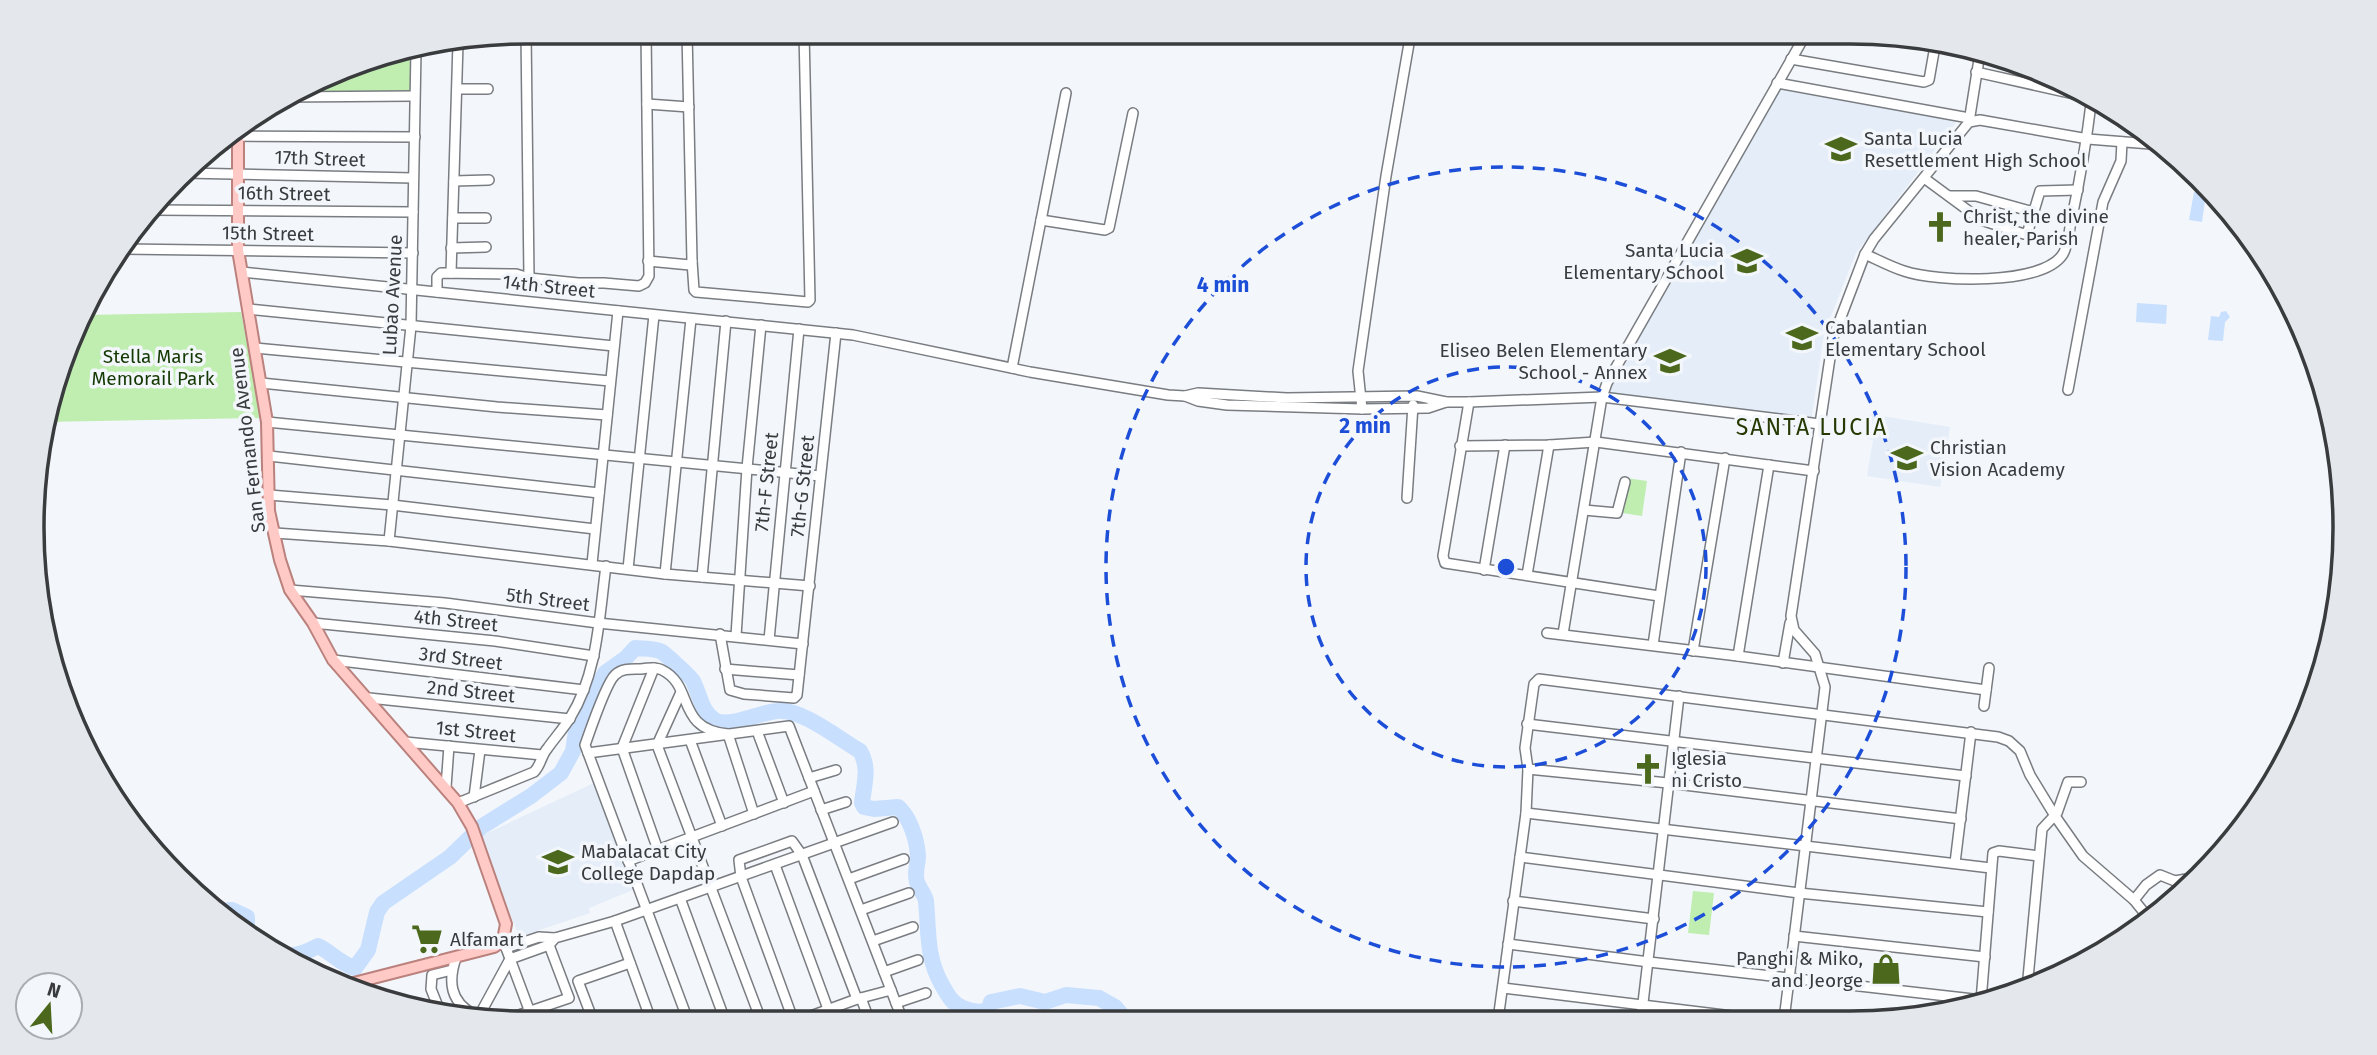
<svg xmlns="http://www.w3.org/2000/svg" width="2377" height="1055" font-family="'Fira Sans',sans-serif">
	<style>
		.built { fill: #e4edf8 }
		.green { fill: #c0edb0 }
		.water { fill: #c9dffe }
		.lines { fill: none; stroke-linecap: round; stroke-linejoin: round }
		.river { stroke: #c9dffe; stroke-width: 16 }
		.minor-casing { stroke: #797d81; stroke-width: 12 }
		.major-casing { stroke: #ba817d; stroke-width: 14 }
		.minor { stroke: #fff; stroke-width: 9 }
		.major { stroke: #ffcac6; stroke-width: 10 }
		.ring { fill: none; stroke: #1d4ed8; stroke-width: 3.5; stroke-dasharray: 12 9 }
		.labels { text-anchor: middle; stroke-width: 7; stroke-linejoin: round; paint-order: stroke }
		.poi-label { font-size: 19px; fill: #393b3d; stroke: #f3f7fc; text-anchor: start }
		.street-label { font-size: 19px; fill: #393b3d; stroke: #f3f7fc }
		.park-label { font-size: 19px; fill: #143801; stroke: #f3f7fc }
		.quarter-label { font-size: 23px; letter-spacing: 2px; fill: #273a04; stroke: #f3f7fc }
		.rim { fill: none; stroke: #393b3d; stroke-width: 3.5 }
		.centre { fill: #1d4ed8; stroke: #f3f7fc; stroke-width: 3.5 }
		.ring-label { font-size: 21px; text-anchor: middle; font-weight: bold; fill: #1d4ed8; stroke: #f3f7fc; stroke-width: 7; stroke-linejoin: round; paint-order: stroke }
	</style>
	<rect width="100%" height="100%" fill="#f3f7fc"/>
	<g class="built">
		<path d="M1779,87L1958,120L1856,253L1824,334L1811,422L1605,393L1731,177Z"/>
		<path d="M1870,414L1950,427L1940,487L1867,476L1873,440L1867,439Z"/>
		<path d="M594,783L635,889L589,908L590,913L519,937L481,836Z"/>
	</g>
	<g class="green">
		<path d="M415,50L414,96H293V92L368,58Z"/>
		<path d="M241,312L262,418L44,422L85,315Z"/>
		<path d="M1626,478L1647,481L1642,516L1622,513Z"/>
		<path d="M1693,891L1714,893L1709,935L1688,933Z"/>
	</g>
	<g class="water">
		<path d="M2194,192L2206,194L2202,222L2189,220Z"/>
		<path d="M2137,303L2167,305L2166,324L2136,322Z"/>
		<path d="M2226,311L2230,317L2225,322L2223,341L2208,340L2211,316L2219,317L2221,312Z"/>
	</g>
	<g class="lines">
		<path class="river" d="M218,913L221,911L232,910L247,917V931C276,952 283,965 318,946C331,952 340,964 355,968L368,950L377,912L383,903L450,857L481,827L531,796L561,773L573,751L577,725L605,673L626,658L635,648C643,649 655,648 662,652C665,654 692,678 693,681C701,697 701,713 718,722C738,725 757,713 777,711C801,708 839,739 860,751C870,768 864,784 862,803L864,807L874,809L898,807C910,817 917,840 918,856C918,865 914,873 917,882C919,889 925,894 926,901C929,932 926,957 942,985C948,995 952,1004 963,1008C972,1011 981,1014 989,1009L991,1002L1020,996L1045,1002L1066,995L1099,998L1115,1007L1128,1022"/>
		<defs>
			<g id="minor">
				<path d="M1791,59L1924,82L1929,80L1935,46"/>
				<path d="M1976,72L2092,98"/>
				<path d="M1777,83L1969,118"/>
				<path d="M457,89H488"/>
				<path d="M282,97L414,96"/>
				<path d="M647,104L689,107"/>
				<path d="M1969,122L1980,53"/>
				<path d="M226,136L415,137"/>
				<path d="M185,173L413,178"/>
				<path d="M1924,178L1981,220L2024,234L2028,231L2040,191L2078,190"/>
				<path d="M454,181L489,180"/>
				<path d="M1949,196H1976L2033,212"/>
				<path d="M155,210L413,212"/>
				<path d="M453,218H486"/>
				<path d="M1041,220L1105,230L1109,228L1133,113"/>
				<path d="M451,248L486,247"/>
				<path d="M123,249L413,253"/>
				<path d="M1865,254C1878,260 1891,267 1904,271C1936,282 2043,286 2063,254C2068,246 2069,231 2071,222C2080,180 2087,138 2092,96"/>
				<path d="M648,261L690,265L692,261L687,32"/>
				<path d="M692,261L694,290L696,292L808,302L810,300L804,32"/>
				<path d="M242,272L853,335L1030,372L1168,395L1185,396L1198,393L1287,398L1417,396L1446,402H1469L1602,397L1820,424"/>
				<path d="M451,273L458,43"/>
				<path d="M529,278L578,283H604L639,286L645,283L649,276L646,32"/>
				<path d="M437,292V277L441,273L516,274L529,278L526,32"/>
				<path d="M248,309L614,346"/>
				<path d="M255,348L610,381"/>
				<path d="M1012,368L1066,93"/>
				<path d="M261,383L497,407L607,415"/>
				<path d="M2068,390L2103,202L2121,161L2122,142"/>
				<path d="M1185,396L1198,401L1227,405L1362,409L1428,408L1446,402"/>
				<path d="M1469,402L1443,556L1445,563L1659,596"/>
				<path d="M1362,409L1358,371L1386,176L1411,32"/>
				<path d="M267,422L820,476"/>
				<path d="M1460,446L1549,445L1596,442L1814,471"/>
				<path d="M269,456L599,493"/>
				<path d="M269,495L392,505L595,529"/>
				<path d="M1407,498L1413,405"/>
				<path d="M1584,510L1617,513L1625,482"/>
				<path d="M275,533L389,541L665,574L810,586"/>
				<path d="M389,541L411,326L416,50"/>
				<path d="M592,564L618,311"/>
				<path d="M628,569L654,315"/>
				<path d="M1484,570L1505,445"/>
				<path d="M665,574L691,319"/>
				<path d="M1527,575L1549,445"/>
				<path d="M702,577L726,321"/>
				<path d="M290,590L445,603L598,623L803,644"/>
				<path d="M313,623L495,641L594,656"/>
				<path d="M1547,633L1738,656L1986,690"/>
				<path d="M720,634L730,690L744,694L794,698L797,695L836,333"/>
				<path d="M1563,634L1602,397L1607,383L1807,32"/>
				<path d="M736,636L747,468L761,325"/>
				<path d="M769,640L799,329"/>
				<path d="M1653,645L1681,452"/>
				<path d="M1693,651L1725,458"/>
				<path d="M1738,656L1769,465"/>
				<path d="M333,660L584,690"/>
				<path d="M1783,663L1790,623"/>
				<path d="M654,668L622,748L658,850"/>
				<path d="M725,669L799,675"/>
				<path d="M681,692L657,745L762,1023"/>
				<path d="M369,698L570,719"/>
				<path d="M1984,706L1989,668"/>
				<path d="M1527,724L1966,776"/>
				<path d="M757,731L784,803"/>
				<path d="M690,740L722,826"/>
				<path d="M405,742L542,755"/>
				<path d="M588,753L789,726L901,1016L900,1022"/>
				<path d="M1528,769L1668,783L1961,819"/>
				<path d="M809,778L836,770"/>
				<path d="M446,787L449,746"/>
				<path d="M474,797L480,750"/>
				<path d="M458,803L534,772C541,765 541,756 547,749C554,739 563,729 570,718C598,673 599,617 606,566"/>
				<path d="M821,810L846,802"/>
				<path d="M1526,813L1991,868"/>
				<path d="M1520,857L1799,893L1988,912"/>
				<path d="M628,861L814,791"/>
				<path d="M1955,863L1971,732"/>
				<path d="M775,865L828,1009"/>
				<path d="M849,879L904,859"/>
				<path d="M680,898L726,1023"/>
				<path d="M2134,900L2146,885L2160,875L2175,881L2192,878"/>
				<path d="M1513,901L1654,919"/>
				<path d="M861,910L909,893"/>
				<path d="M615,921L652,1023"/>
				<path d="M1794,936L1985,957"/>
				<path d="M503,940L534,1023"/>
				<path d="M873,941L913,927"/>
				<path d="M1508,944L1649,962L1982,1000"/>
				<path d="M506,948L539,937L555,938"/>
				<path d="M456,958C448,981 450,1001 473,1014"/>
				<path d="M884,972L918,960"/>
				<path d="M1503,988L1765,1020"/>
				<path d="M2027,989L2042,829L2057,813L2068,782H2081"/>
				<path d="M861,998L870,1022"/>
				<path d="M1981,1001L1993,853L1999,851L2039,856"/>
				<path d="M896,1003L926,993"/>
				<path d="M439,1009L431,989L432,975L452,970"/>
				<path d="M519,1015L569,998L549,945"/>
				<path d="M479,1016L510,959L549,945L555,938L615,921L893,822"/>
				<path d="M497,1019L519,1015L522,1023"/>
				<path d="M1498,1020L1526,813L1528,769L1525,748L1534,684L1539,679L1998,737L2009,741L2020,751L2030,775L2055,816L2083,856L2134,900L2151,921"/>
				<path d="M1641,1020L1679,696"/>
				<path d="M1784,1020L1825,687L1815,654L1794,630L1791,616L1833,338L1865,254L1874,239L1969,122L1980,120L2088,139L2163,145"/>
				<path d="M794,1022L741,877L739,860L792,841L802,855L857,999"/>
				<path d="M594,1023L578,981L630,963"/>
				<path d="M689,1023L585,745C590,731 606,683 615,675C622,668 631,669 641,669C647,668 656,667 662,670C695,686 675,729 728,734L754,814"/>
				<path d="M792,1023L857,999L891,990"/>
			</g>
			<path id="major" d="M238,128V250L267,422L269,511L280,560L290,590L313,623L333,660L458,803L472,827L506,924L503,940L494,947L342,986"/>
		</defs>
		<use href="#minor" class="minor-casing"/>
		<use href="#major" class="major-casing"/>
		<use href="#minor" class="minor"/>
		<use href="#major" class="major"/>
	</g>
	<g class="ring">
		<circle cx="1506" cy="567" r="200"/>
		<circle cx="1506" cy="567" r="400"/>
	</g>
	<defs>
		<symbol id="school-bare" viewBox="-9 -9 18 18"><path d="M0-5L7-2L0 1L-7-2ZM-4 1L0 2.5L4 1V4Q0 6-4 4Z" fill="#4b681c" stroke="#f3f7fc" stroke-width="2.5" paint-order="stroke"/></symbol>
		<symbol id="church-bare" viewBox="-9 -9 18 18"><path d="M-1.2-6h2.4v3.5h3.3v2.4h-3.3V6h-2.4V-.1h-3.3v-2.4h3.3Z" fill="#4b681c" stroke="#f3f7fc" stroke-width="2.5" paint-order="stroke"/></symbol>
		<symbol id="university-bare" viewBox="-9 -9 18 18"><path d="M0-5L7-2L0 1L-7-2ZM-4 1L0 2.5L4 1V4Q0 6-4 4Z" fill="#4b681c" stroke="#f3f7fc" stroke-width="2.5" paint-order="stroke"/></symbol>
		<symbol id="supermarket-bare" viewBox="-9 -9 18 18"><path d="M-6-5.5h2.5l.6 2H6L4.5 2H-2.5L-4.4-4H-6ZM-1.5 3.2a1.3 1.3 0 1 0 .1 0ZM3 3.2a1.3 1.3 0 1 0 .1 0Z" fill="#4b681c" stroke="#f3f7fc" stroke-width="2.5" paint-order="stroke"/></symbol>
		<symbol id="shop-bare" viewBox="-9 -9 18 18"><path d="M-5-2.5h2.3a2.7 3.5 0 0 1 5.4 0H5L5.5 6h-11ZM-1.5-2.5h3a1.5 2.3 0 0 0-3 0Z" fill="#4b681c" stroke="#f3f7fc" stroke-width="2.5" paint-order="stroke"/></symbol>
	</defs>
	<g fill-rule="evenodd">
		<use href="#school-bare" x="1819" y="127" width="44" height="44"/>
		<use href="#church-bare" x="1918" y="205" width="44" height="44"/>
		<use href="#school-bare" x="1725" y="239" width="44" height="44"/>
		<use href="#school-bare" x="1780" y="316" width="44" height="44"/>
		<use href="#school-bare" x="1648" y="339" width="44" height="44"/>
		<use href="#school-bare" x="1885" y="436" width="44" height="44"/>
		<use href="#church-bare" x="1626" y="747" width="44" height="44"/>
		<use href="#university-bare" x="536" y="840" width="44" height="44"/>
		<use href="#supermarket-bare" x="405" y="917" width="44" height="44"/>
		<use href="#shop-bare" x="1864" y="947" width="44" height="44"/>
	</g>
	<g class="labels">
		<g class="poi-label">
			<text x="1864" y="145">Santa Lucia<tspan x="1864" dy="22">Resettlement High School</tspan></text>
			<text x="1963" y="223">Christ, the divine<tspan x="1963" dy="22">healer, Parish</tspan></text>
			<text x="1724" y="257" text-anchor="end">Santa Lucia<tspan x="1724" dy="22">Elementary School</tspan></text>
			<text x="1825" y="334">Cabalantian<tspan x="1825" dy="22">Elementary School</tspan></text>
			<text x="1647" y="357" text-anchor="end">Eliseo Belen Elementary<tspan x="1647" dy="22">School - Annex</tspan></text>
			<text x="1930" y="454">Christian<tspan x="1930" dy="22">Vision Academy</tspan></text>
			<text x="1671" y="765">Iglesia<tspan x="1671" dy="22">ni Cristo</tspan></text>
			<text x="581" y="858">Mabalacat City<tspan x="581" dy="22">College Dapdap</tspan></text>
			<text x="450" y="946">Alfamart</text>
			<text x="1863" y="965" text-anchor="end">Panghi &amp; Miko,<tspan x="1863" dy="22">and Jeorge</tspan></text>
		</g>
		<g class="street-label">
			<text transform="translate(320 158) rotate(2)" y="7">17th Street</text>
			<text transform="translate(284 193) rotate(1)" y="7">16th Street</text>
			<text transform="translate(268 233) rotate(1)" y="7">15th Street</text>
			<text transform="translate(549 286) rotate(6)" y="7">14th Street</text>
			<text transform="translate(392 295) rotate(-87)" y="7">Lubao Avenue</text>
			<text transform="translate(247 440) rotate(-97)" y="7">San Fernando Avenue</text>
			<text transform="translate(766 482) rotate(-84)" y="7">7th-F Street</text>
			<text transform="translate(802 486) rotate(-84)" y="7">7th-G Street</text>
			<text transform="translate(548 599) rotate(7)" y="7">5th Street</text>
			<text transform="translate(456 620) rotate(6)" y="7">4th Street</text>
			<text transform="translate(461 658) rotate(7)" y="7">3rd Street</text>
			<text transform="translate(471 691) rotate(6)" y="7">2nd Street</text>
			<text transform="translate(476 731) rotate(6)" y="7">1st Street</text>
		</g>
		<g class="park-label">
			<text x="153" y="363">Stella Maris<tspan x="153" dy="22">Memorail Park</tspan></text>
		</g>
		<g class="quarter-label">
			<text x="1812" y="435">SANTA LUCIA</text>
		</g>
	</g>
	<path d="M0 0H2377V1055H0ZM527 44H1850A483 483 0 0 1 2333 527V528A483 483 0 0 1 1850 1011H527A483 483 0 0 1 44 528V527A483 483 0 0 1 527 44Z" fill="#e4e8ed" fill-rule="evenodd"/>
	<path class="rim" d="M527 44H1850A483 483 0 0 1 2333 527V528A483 483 0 0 1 1850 1011H527A483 483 0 0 1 44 528V527A483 483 0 0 1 527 44Z"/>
	<circle cx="1506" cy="567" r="10" class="centre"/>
	<g class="ring-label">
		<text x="1223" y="292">4 min</text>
		<text x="1365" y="433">2 min</text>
	</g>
	<g transform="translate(49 1006) rotate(18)"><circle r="33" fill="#f3f7fc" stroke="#a9acb0" stroke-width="2"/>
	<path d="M0-5L12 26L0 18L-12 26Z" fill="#4b681c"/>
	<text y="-10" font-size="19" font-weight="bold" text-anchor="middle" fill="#393b3d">N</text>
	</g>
</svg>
